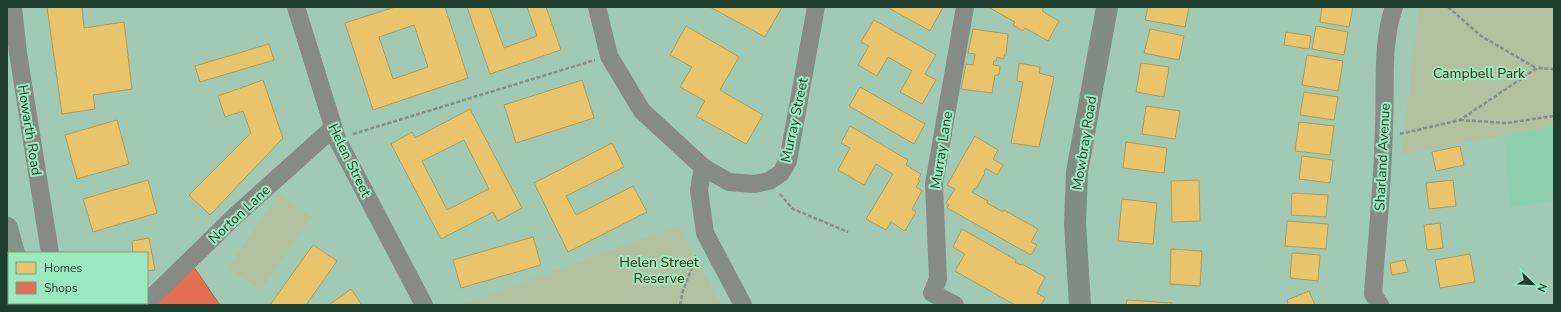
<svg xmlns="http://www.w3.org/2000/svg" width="1561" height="312" font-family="'Nunito Sans',sans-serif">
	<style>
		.built { fill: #8ed0ae }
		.green { fill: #b2c19f }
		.homes { fill: #e9c46a; stroke: #ac9c58; fill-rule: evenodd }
		.shops { fill: #e76f51; stroke: #ab6046 }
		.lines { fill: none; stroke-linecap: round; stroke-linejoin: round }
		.path { stroke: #839086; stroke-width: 2.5; stroke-dasharray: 4 2; stroke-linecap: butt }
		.minor { stroke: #868b83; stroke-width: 18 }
		.major { stroke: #808e81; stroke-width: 22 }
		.highway { stroke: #819385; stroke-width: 22 }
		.labels { text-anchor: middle; stroke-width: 4; stroke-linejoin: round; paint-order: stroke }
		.park-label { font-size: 14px; fill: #393100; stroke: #9ce9c0 }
		.street-label { font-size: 14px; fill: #1e3e2e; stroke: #9ce9c0 }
	</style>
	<rect width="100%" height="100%" fill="#a0cab4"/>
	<path class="built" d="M1554,126V200L1510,208L1504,135Z"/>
	<g class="green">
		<path d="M1419,7H1554V126L1402,154Z"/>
		<path d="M279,194L312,217L261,290L228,268Z"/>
		<path d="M678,226L721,305H461Z"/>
	</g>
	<g class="homes">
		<path d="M47,7H82L84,28L124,22L132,89L93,95L95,109L62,114Z"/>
		<path d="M395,7H445L468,78L373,110L345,23ZM414,25L428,67L393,79L379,37Z"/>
		<path d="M467,7H489L504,48L537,36L527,7H546L561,50L490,74Z"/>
		<path d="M710,7H782L765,37Z"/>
		<path d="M887,7H943L930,31Z"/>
		<path d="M988,7H1044L1042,11L1059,21L1048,41L1025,28L1023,31L1013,25L1015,22Z"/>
		<path d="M1148,7H1189L1185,27L1145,20Z"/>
		<path d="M1322,7H1353L1349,27L1320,22Z"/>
		<path d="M874,20L936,55L925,74L936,80L922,104L900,92L912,71L888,57L877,76L858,65L869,46L861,42Z"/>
		<path d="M686,26L739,57L720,90L763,115L746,144L696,116L705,101L680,87L692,67L670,55Z"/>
		<path d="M1316,26L1348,32L1344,55L1312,49Z"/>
		<path d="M973,29L1008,34L1006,55H1004V59L997,57L996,61H994L993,65L1000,66L999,75H995L992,93L961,89L966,64L973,65L975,54L968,53Z"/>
		<path d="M1150,29L1184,36L1179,60L1144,53Z"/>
		<path d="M1286,32L1311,36L1309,49L1284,45Z"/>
		<path d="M269,44L274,60L200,82L195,66Z"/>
		<path d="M1307,55L1343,61L1338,91L1302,85Z"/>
		<path d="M1019,63L1040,67L1039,73L1054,77L1039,147L1011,143L1023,82L1017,81Z"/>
		<path d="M1141,63L1169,67L1164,97L1136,92Z"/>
		<path d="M263,80L283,138L210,215L189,195L251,133L243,111L225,117L218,96Z"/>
		<path d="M582,80L594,118L516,143L504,105Z"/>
		<path d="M860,87L925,124L914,144L849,106Z"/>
		<path d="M1304,92L1338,97L1334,120L1300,115Z"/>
		<path d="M1146,106L1180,111L1175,139L1142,134Z"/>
		<path d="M470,109L522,208L498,221L493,212L441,239L391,144L412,132L415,138ZM464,140L489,189L447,210L422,161Z"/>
		<path d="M117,120L129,164L77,179L65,135Z"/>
		<path d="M1299,122L1334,126L1330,155L1295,151Z"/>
		<path d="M850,126L908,160L906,165L921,174L918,180L920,181L916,187L922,191L912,209L916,212L905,231L891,222L886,230L866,219L893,174L876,164L864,185L838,170L850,148L841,143Z"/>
		<path d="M975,136L998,150L993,159L1003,165L997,175L986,168L984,172L985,173L976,189L975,188L972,192L988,201L987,203L1003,212L1004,210L1038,229L1031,242L1037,245L1031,255L947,208L949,205L946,203L955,189L947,185Z"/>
		<path d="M1126,142L1167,148L1164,173L1123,168Z"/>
		<path d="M612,143L624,167L566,196L576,215L633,186L647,212L568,252L534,183Z"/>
		<path d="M1460,146L1464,165L1436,171L1432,152Z"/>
		<path d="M1302,156L1333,160L1330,183L1299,179Z"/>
		<path d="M148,180L157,213L93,232L83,199Z"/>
		<path d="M1199,180L1200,221L1172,222L1171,181Z"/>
		<path d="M1453,180L1456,206L1429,209L1426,183Z"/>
		<path d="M1292,193L1328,195L1326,217L1291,215Z"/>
		<path d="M1122,199L1157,203L1153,244L1118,241Z"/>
		<path d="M1287,221L1328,224L1326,249L1285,246Z"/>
		<path d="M1440,223L1443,248L1427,250L1424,225Z"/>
		<path d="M962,229L1016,260L1015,262L1021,265L1022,264L1045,277L1037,293L1045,298L1041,305H1015L955,271L965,254L953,247Z"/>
		<path d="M533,237L541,265L461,288L453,260Z"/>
		<path d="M149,238L155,270L147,271V253H133L132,241Z"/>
		<path d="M313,245L337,261L306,305H270Z"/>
		<path d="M1171,249L1202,251L1200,286L1170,284Z"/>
		<path d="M1292,253L1320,255L1318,281L1290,278Z"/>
		<path d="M1470,254L1475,282L1440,288L1435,260Z"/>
		<path d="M1405,260L1408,272L1392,275L1390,263Z"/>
		<path d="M351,289L362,305H329Z"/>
		<path d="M1309,291L1315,305H1288L1287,300Z"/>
		<path d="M1127,300L1172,303L1171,305H1126Z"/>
		<path d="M89,303H108L109,305H89Z"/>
	</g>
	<path class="shops" d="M191,263L220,305H149Z"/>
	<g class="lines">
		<g class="path">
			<path d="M1448,7L1481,36L1536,68"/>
			<path d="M1460,120L1507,123L1554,116"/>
			<path d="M353,134L595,60"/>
			<path d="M1400,134L1460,120L1537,68L1554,69"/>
			<path d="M780,194L793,209L848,232"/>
			<path d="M680,305L683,291L697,254"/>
		</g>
		<g class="minor">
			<path d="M13,7L18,53L50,253"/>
			<path d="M296,7L337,139L424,305"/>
			<path d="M597,7L609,56L642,111L703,167L729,182L754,184L769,181L781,173L788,161L816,7"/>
			<path d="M703,167L699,190L705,233L743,305"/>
			<path d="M147,302L235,216L333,128"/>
			<path d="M59,303V305"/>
			<path d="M955,305L932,293L938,279L934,184L965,7"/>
			<path d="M1380,305L1373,294C1377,238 1383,181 1384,125C1386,86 1381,44 1394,7"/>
		</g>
		<path class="major" d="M1080,305L1075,223L1077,172L1107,7"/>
		<g class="highway">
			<path d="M7,228L14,253"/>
			<path d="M29,303L30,305"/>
		</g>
	</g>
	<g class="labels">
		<g class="park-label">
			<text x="1479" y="78">Campbell Park</text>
			<text x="659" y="267">Helen Street<tspan x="659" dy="16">Reserve</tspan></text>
		</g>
		<g class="street-label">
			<text transform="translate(794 120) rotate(-78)" y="5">Murray Street</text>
			<text transform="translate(30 130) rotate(81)" y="5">Howarth Road</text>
			<text transform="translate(1084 143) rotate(-81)" y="5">Mowbray Road</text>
			<text transform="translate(941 150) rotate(-81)" y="5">Murray Lane</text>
			<text transform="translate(1382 157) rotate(-87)" y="5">Sharland Avenue</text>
			<text transform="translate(350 160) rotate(64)" y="5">Helen Street</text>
			<text transform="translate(239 214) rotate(-43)" y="5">Norton Lane</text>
		</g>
	</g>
	<rect width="1561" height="312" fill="none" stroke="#1e3e2e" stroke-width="16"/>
	<rect x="8" y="252" width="140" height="52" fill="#9ce9c0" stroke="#6aa586"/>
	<rect x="16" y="262" width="20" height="12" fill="#e9c46a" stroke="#6aa586"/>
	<text x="44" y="272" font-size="12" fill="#1e3e2e">Homes</text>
	<rect x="16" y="282" width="20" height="12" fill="#e76f51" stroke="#6aa586"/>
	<text x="44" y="292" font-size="12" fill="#1e3e2e">Shops</text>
	<g transform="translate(1533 284) rotate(113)" stroke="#9ce9c0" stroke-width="3" paint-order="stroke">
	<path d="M0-3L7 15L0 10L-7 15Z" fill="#1e3e2e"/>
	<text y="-6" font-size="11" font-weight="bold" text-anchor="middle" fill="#1e3e2e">N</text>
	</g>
</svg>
